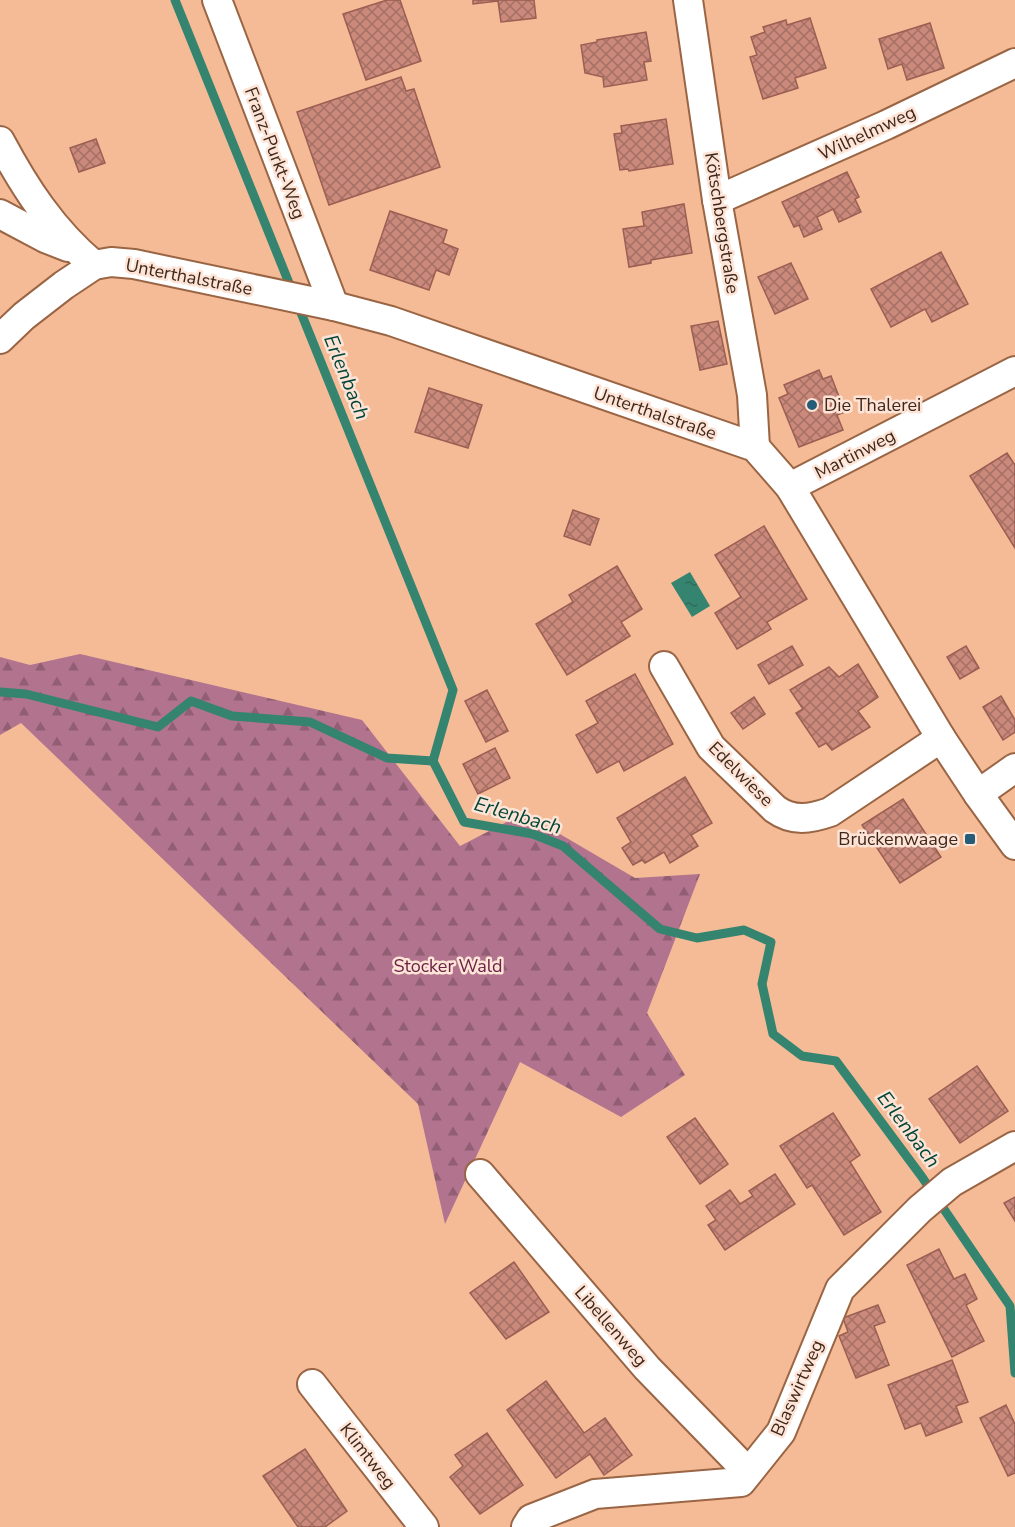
<svg xmlns="http://www.w3.org/2000/svg" width="1015" height="1527" font-family="'Nunito Sans',sans-serif">
	<style>
		.forest { fill: url(#forest-firs) }
		.water { fill: url(#water-ripples) }
		.lines { fill: none; stroke-linecap: round; stroke-linejoin: round }
		.stream { stroke: #35846f; stroke-width: 9 }
		.building { fill: url(#building-cross-hatch); stroke: #9b5e52; stroke-width: 1.5 }
		.minor-casing { stroke: #9a6544; stroke-width: 32 }
		.minor { stroke: #fff; stroke-width: 28 }
		.poi-dot { fill: #255c77; stroke: #fde4d6; stroke-width: 2 }
		.labels { text-anchor: middle; stroke-width: 5; stroke-linejoin: round; paint-order: stroke }
		.street-label { font-size: 18px; fill: #3f281a; stroke: #fde4d6 }
		.poi-label { font-size: 18px; fill: #3f281a; stroke: #fde4d6; text-anchor: start }
		.park-label { font-size: 18px; fill: #6b2047; stroke: #fde4d6 }
		.water-label { font-size: 20px; font-style: italic; fill: #004637; stroke: #fde4d6 }
	</style>
	<defs>
		<pattern id="forest-firs" width="22" height="20" patternUnits="userSpaceOnUse" patternTransform="scale(1.5)"><rect width="22" height="20" fill="#b1738e"/><path d="M5 1l3.5 6h-7zM16 11l3.5 6h-7z" fill="#915e73"/></pattern>
		<pattern id="water-ripples" width="26" height="14" patternUnits="userSpaceOnUse" patternTransform="scale(1.5)"><rect width="26" height="14" fill="#35846f"/><path d="M2 4q2-2 4 0t4 0M15 11q2-2 4 0t4 0" fill="none" stroke="#2e6c5a"/></pattern>
		<pattern id="building-cross-hatch" width="8" height="8" patternUnits="userSpaceOnUse" patternTransform="scale(1.5)"><rect width="8" height="8" fill="#ca897b"/><path d="M0 0l8 8M0 8l8-8" fill="none" stroke="#a57064"/></pattern>
	</defs>
	<rect width="100%" height="100%" fill="#f5bb97"/>
	<path class="forest" d="M80,654L362,720L460,846L524,813L635,878L700,874L647,1013L685,1075L621,1117L520,1062L445,1224L418,1104L21,723L0,735V657L30,665Z"/>
	<path class="water" d="M690,572L710,606L692,617L671,583Z"/>
	<g class="lines">
		<g class="stream">
			<path d="M175,0L453,690L433,761L464,822L533,834L563,846L660,929L697,938L744,930L771,942L762,984L773,1034L802,1056L836,1061L922,1177L1010,1306L1015,1373"/>
			<path d="M0,692L26,694L158,727L191,701L232,716L310,722L387,758L433,761"/>
		</g>
	</g>
	<g class="building">
		<path d="M387,0H400L421,61L366,80L343,14Z"/>
		<path d="M473,0H534L536,18L501,22L498,1L473,4Z"/>
		<path d="M810,18L826,68L795,78L798,88L763,99L750,57L757,55L751,37L765,32L763,27L786,20L787,25Z"/>
		<path d="M930,23L944,68L907,80L902,64L888,69L879,39Z"/>
		<path d="M646,32L651,61L644,62L647,80L604,87L603,77L585,73L581,45L597,42V40Z"/>
		<path d="M401,77L406,91L414,89L440,167L329,205L297,112Z"/>
		<path d="M666,119L673,164L629,171L628,169L620,170L614,134L622,133L621,126Z"/>
		<path d="M96,139L105,163L79,172L70,148Z"/>
		<path d="M847,172L859,197L855,199L861,212L839,222L833,209L817,217L822,229L804,237L799,225L794,227L782,202Z"/>
		<path d="M684,204L692,253L651,260V263L629,267L623,229L644,226L642,212Z"/>
		<path d="M390,211L447,230L443,243L458,249L449,275L436,270L429,290L370,270Z"/>
		<path d="M941,252L968,304L932,322L925,309L891,327L871,289Z"/>
		<path d="M791,263L808,299L775,314L758,277Z"/>
		<path d="M718,321L727,364L700,370L691,326Z"/>
		<path d="M819,370L823,379L831,376L845,412L837,415L843,430L799,447L779,398L788,394L784,385Z"/>
		<path d="M429,388L482,405L468,448L415,432Z"/>
		<path d="M1007,453L1015,465V548L970,476Z"/>
		<path d="M573,510L599,519L590,545L564,536Z"/>
		<path d="M764,526L807,599L767,622L771,629L737,649L715,613L741,597L715,555Z"/>
		<path d="M617,566L642,609L621,622L630,636L567,675L536,624L573,602L569,595Z"/>
		<path d="M792,646L803,665L769,684L758,665Z"/>
		<path d="M966,646L979,668L960,679L947,657Z"/>
		<path d="M858,664L878,697L858,711L870,727L832,750L826,743L819,747L796,713L803,709L790,690L829,667L839,677Z"/>
		<path d="M635,674L673,744L624,771L619,761L597,773L576,735L598,723L586,701Z"/>
		<path d="M487,690L508,731L486,742L465,701Z"/>
		<path d="M1001,696L1015,720V732L1003,740L983,707Z"/>
		<path d="M754,697L765,714L743,729L731,713Z"/>
		<path d="M495,748L510,778L478,794L463,764Z"/>
		<path d="M685,777L712,823L691,835L698,846L670,863L664,852L645,863L642,860L633,865L622,848L631,842L617,818Z"/>
		<path d="M903,799L941,857L900,883L862,825Z"/>
		<path d="M977,1066L1008,1111L960,1143L929,1099Z"/>
		<path d="M833,1113L860,1155L850,1162L881,1212L844,1235L812,1185L807,1188L780,1146Z"/>
		<path d="M695,1118L728,1164L700,1184L667,1137Z"/>
		<path d="M775,1174L795,1204L725,1250L708,1225L716,1220L706,1206L730,1190L740,1204L753,1196L749,1191Z"/>
		<path d="M1015,1197V1221L1004,1203Z"/>
		<path d="M939,1249L954,1279L965,1274L977,1299L966,1305L984,1341L952,1357L907,1265Z"/>
		<path d="M514,1262L549,1312L506,1339L470,1293Z"/>
		<path d="M878,1305L885,1322L874,1326L889,1365L856,1378L839,1336L848,1332L843,1318Z"/>
		<path d="M952,1360L968,1402L956,1406L962,1422L926,1436L921,1423L905,1429L888,1385Z"/>
		<path d="M546,1381L584,1433L605,1418L632,1455L604,1475L590,1454L556,1478L507,1410Z"/>
		<path d="M1006,1405L1015,1424V1473L1008,1476L980,1418Z"/>
		<path d="M487,1433L523,1485L480,1514L450,1477L463,1466L455,1455Z"/>
		<path d="M305,1449L347,1511L325,1527H298L263,1476Z"/>
	</g>
	<g class="lines">
		<defs>
			<g id="minor">
				<path d="M217,0L334,306"/>
				<path d="M688,0L717,200L752,395L755,447"/>
				<path d="M0,141C25,188 53,231 94,265"/>
				<path d="M717,200L886,125L1015,63"/>
				<path d="M0,214L45,238L68,247"/>
				<path d="M0,339L24,316L64,285L94,265L111,262L134,264L334,306L391,321L755,447L790,487L941,738L978,794L1015,845"/>
				<path d="M790,487L1015,371"/>
				<path d="M664,666L711,747L775,809C793,822 810,819 830,812L941,738"/>
				<path d="M978,794L1015,768"/>
				<path d="M480,1174L647,1368L748,1472"/>
				<path d="M312,1384L424,1527"/>
				<path d="M526,1527L531,1519L595,1494L741,1482L781,1432L840,1289L920,1209L952,1182L1015,1146"/>
			</g>
		</defs>
		<use href="#minor" class="minor-casing"/>
		<use href="#minor" class="minor"/>
	</g>
	<g class="poi-dot">
		<circle cx="812" cy="405" r="6"/>
		<rect x="964" y="833" width="12" height="12" rx="3"/>
	</g>
	<g class="labels">
		<g class="street-label">
			<text transform="translate(867 133) rotate(-25)" y="6">Wilhelmweg</text>
			<text transform="translate(275 153) rotate(69)" y="6">Franz-Purkt-Weg</text>
			<text transform="translate(722 223) rotate(81)" y="6">Kötschbergstraße</text>
			<text transform="translate(189 277) rotate(11)" y="6">Unterthalstraße</text>
			<text transform="translate(655 413) rotate(19)" y="6">Unterthalstraße</text>
			<text transform="translate(855 454) rotate(-27)" y="6">Martinweg</text>
			<text transform="translate(741 774) rotate(45)" y="6">Edelwiese</text>
			<text transform="translate(611 1326) rotate(49)" y="6">Libellenweg</text>
			<text transform="translate(797 1388) rotate(-66)" y="6">Blaswirtweg</text>
			<text transform="translate(368 1456) rotate(52)" y="6">Klimtweg</text>
		</g>
		<g class="poi-label">
			<text x="824" y="411">Die Thalerei</text>
			<text x="958" y="845" text-anchor="end">Brückenwaage</text>
		</g>
		<g class="park-label">
			<text x="448" y="972">Stocker Wald</text>
		</g>
		<g class="water-label">
			<text transform="translate(347 377) rotate(68)" y="7">Erlenbach</text>
			<text transform="translate(518 815) rotate(16)" y="7">Erlenbach</text>
			<text transform="translate(909 1129) rotate(53)" y="7">Erlenbach</text>
		</g>
	</g>
</svg>
